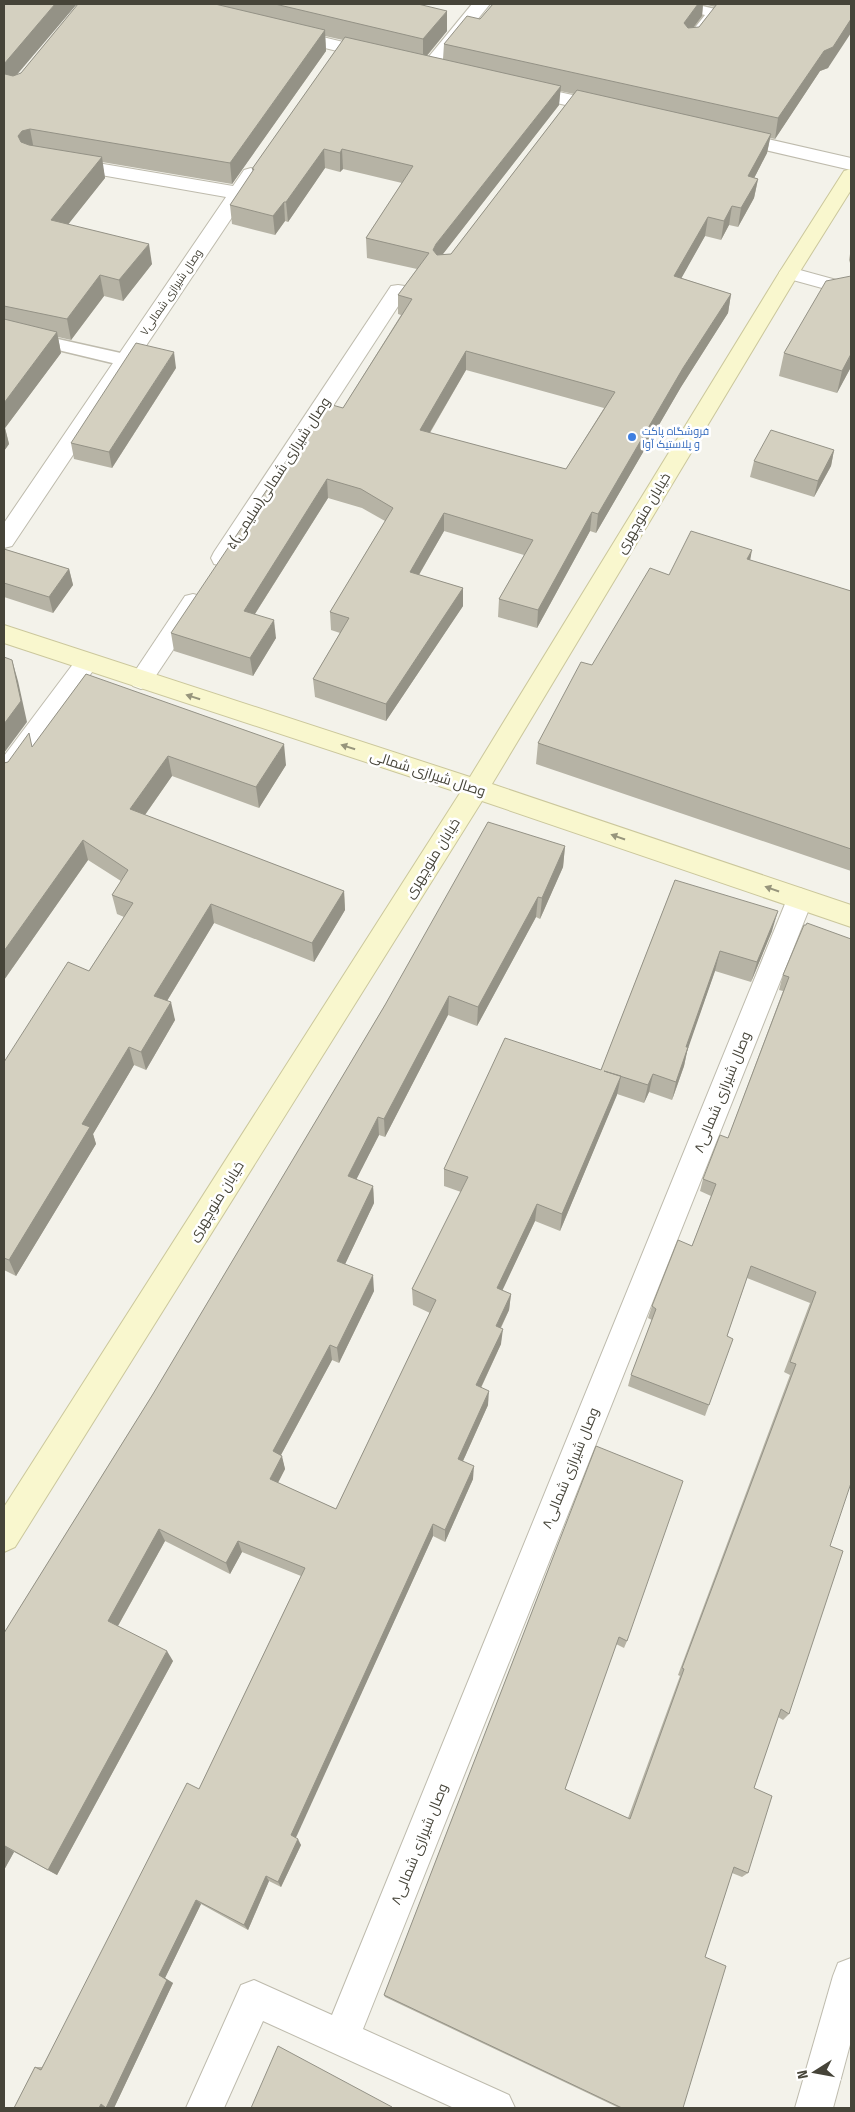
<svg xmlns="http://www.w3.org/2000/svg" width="855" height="2112" font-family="'Fira Sans Condensed',Cairo,sans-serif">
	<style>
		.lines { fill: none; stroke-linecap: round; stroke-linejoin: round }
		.lane-casing { stroke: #bebbad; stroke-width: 3 }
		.street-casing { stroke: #bebbad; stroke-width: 2 }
		.secondary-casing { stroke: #cbc79c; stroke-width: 2 }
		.lane { fill: #fff; fill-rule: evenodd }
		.street { fill: #fff; fill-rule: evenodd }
		.secondary { fill: #f9f7ce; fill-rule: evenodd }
		.wall { fill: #b6b3a5; fill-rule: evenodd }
		.shaded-wall { fill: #949286 }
		.building { fill: #d4d0c0; stroke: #949286; fill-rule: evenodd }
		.oneway { fill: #97957c }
		.shop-dot { fill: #3f7fe0; stroke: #fff; stroke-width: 2 }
		.labels { text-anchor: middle; stroke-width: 5; stroke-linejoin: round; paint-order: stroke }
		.far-street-label { font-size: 11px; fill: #464439; stroke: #fff }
		.far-shop-label { font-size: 11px; fill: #366cbe; stroke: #fff; text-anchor: start }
		.street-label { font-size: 14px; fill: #464439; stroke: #fff }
	</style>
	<rect width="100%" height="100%" fill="#f3f2ea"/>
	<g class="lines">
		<defs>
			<g id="lane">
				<path d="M670,4H694L719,10L721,13L701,38H691L689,35L705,15L672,7Z"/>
				<path d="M4,327L125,354L131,356L134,360L131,364L125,366L4,337Z"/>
			</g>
			<g id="street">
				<path d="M472,4H490L434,73L428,74L422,73L419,69L422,65Z"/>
				<path d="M290,29L380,51L383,55L380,59L374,60L284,38L281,34L284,30Z"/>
				<path d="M523,84L613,104L615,108L613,112L606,114L516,94L514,90L516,86Z"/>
				<path d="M733,131L851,158V170L726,141L724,137L726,133Z"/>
				<path d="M68,158L233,186L244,170L251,168L258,170L261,174L12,546L4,548V523L226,197L61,168L58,164L61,160Z"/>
				<path d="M789,267L851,284V296L782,277L779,273L782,269Z"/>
				<path d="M398,285L405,286L408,291L230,564L222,566L214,564L211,558L214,552L391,286Z"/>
				<path d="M193,594L201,596L205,602L149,686L141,689L133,686L129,680L185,596Z"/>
				<path d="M87,653L95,656L99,662L95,668L13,781L4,784V756L79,656Z"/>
				<path d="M800,888L809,892L813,899L363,2029L509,2095L515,2108H454L263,2021L224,2108H186L241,1985L254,1980L332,2015L787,899L791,892Z"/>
				<path d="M851,1958V2041L833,2108H795L833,1976L838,1963Z"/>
			</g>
			<path id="secondary" d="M851,169V190L799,273L492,784L851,905V927L482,801L15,1547L4,1552V1507L460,793L4,643V625L470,777L779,273L844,171Z"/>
		</defs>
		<use href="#lane" class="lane-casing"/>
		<use href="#street" class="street-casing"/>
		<use href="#secondary" class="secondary-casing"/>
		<use href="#lane" class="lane"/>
		<use href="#street" class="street"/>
		<use href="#secondary" class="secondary"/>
	</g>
	<g class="wall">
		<path d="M4,4L16,75L21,73L78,4H420L447,31L427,56L443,59L444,44L480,19L493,4H851L828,68L820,71L775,139L770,138L767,153L754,178L758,179L754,198L738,227L729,225L721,240L705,236L681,278L731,294L728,313L681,387L596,533L590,531L537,628L498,617L499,599L524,555L444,531L419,575L463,588V606L386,721L315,697L313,679L340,633L331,630L330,612L385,521L362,508L328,498L255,614L276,638L253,676L174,651L171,633L343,408L401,315L398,314V295L417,269L367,258L366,238L402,183L343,169L340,172L325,168L288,222L285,221L275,235L232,224L230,205L253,172L252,169L343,40L325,36L326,51L232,184L102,162L105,178L68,224L152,264L123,301L104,296L71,340L58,337L61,353L5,428L9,444L4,451ZM703,4L715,7L699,27L693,28L702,16ZM560,91L574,94L451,254L442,255L559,105ZM466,370L604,408L566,469L430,433Z"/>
		<path d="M851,248V266L849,260Z"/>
		<path d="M851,276V367L837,393L779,376L784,353Z"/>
		<path d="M176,368L112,468L74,459L71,443Z"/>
		<path d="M834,450L831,466L814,497L750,477L754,461Z"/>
		<path d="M4,549L69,569L73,585L53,613L4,597Z"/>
		<path d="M750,560L851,591V871L536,764L538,743L592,665L669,575Z"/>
		<path d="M86,674L286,765L259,808L172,776L145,815L344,891L345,910L314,962L214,923L167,1001L175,1020L146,1070L134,1065L93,1134L96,1144L16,1276L4,1270V1062L89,971L124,917L117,914L112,895L121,881L88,860L4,980V763L8,762L33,746Z"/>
		<path d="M565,846L563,867L540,919L536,917L477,1026L448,1015L385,1137L379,1135L356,1179L373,1186L374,1203L345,1264L374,1291L339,1363L332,1360L281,1455L285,1469L278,1483L336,1509L430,1313L413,1305L412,1289L461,1192L444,1186V1169L601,1070L675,880L772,931L751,982L715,971L688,1047L684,1066L672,1100L649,1092L644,1103L617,1094L560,1231L535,1221L502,1290L511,1294L509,1310L501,1328V1344L481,1388L488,1405L463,1461L473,1479L445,1542L433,1536L295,1838L301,1845L281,1887L269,1881L248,1930L201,1904L165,1978L173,1983L114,2108H14L35,2067H42L199,1789L301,1576L242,1552L230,1574L165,1541L118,1626L173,1661L57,1875L14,1852L4,1870V1633L153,1394L385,1005Z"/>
		<path d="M804,925L830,1546L789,1714L783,1720L778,1717L754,1788L748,1873L742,1877L732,1873L705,1957L683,2108H619L385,1997L384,1995L596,1446L627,1641L624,1648L616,1644L565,1789L628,1818L680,1676L678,1675L790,1375L784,1372L810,1303L747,1278L727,1336L709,1405L705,1416L628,1386L631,1375L652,1320L648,1318L652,1306L692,1246L711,1196L700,1191L703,1179L728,1138L783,991L779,990L783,975Z"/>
	</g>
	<g class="shaded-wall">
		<path d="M55,4H77L9,84L4,77V63Z"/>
		<path d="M698,4H703L702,16L681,44L684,23Z"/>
		<path d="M447,11V31L423,60V39Z"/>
		<path d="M851,19V33L828,68L820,71L775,139L778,118L824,51Z"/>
		<path d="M325,30L326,51L232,184L230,163Z"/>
		<path d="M561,86L559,105L436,263L433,250L436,244Z"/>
		<path d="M30,129L34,150L22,157L18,136L22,131Z"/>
		<path d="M771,134L767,153L745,196L748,176Z"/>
		<path d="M324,149L325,168L288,222L286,202Z"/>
		<path d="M342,149L343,169L340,172V153Z"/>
		<path d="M102,157L105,178L55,241L51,220Z"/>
		<path d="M758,179L754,198L738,227L741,208Z"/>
		<path d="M284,202L285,221L275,235L273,216Z"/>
		<path d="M732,206L729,225L721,240L724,221Z"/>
		<path d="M708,217L705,236L672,295L674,276Z"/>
		<path d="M149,244L152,264L123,301L119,280Z"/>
		<path d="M100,275L104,296L71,340L67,319Z"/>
		<path d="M731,294L728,313L681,387L596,533L598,514L683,368Z"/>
		<path d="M57,332L61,353L5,428L9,444L4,451V403Z"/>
		<path d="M466,351V370L420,449V430Z"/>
		<path d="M174,352L176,368L112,468L109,452Z"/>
		<path d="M851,354V367L837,393L842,371Z"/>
		<path d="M834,450L831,466L814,497L818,481Z"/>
		<path d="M327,479L328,498L246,628L244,611Z"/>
		<path d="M592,512L590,531L537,628L538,610Z"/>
		<path d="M444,513V531L410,590V572Z"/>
		<path d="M752,550L748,572L747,559Z"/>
		<path d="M69,569L73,585L53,613L49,597Z"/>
		<path d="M463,588V606L386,721V704Z"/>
		<path d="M274,620L276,638L253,676L250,658Z"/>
		<path d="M12,660L18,681L27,722L4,753V724Z"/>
		<path d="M284,744L286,765L259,808L256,787Z"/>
		<path d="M168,756L172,776L135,829L130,809Z"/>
		<path d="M83,840L88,860L4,980V951Z"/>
		<path d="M565,846L563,867L540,919L542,898Z"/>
		<path d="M344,891L345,910L314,962L312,943Z"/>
		<path d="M538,897L536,917L477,1026L478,1007Z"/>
		<path d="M211,904L214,923L159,1014L154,996Z"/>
		<path d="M778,911L772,931L751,982L757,962Z"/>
		<path d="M720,951L715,971L682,1066L686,1047Z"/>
		<path d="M449,996L448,1015L385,1137L384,1119Z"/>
		<path d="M171,1002L175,1020L146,1070L141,1052Z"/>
		<path d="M129,1047L134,1065L93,1134L96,1144L16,1276L9,1260L82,1124Z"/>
		<path d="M688,1047L684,1066L672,1100L676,1082Z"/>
		<path d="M653,1074L649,1092L644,1103L648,1085Z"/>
		<path d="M621,1076L617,1095L560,1231L562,1214Z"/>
		<path d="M378,1117L379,1135L349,1194L348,1176Z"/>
		<path d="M373,1186L374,1203L339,1277L337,1261Z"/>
		<path d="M537,1204L535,1221L496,1304L497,1288Z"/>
		<path d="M373,1275L374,1291L339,1363L337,1348Z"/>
		<path d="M511,1294L509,1310L494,1341L496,1326Z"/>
		<path d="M503,1329L501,1344L475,1400L476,1385Z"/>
		<path d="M330,1345L332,1360L276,1464L273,1451Z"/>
		<path d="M489,1391L488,1405L458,1472V1459Z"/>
		<path d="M282,1456L285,1469L273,1492L270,1479Z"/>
		<path d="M474,1466L473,1479L445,1542V1530Z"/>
		<path d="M433,1524V1536L294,1842L291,1835Z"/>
		<path d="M159,1529L165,1541L115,1631L108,1621Z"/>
		<path d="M238,1541L242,1552L230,1574L226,1563Z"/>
		<path d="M167,1651L173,1661L57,1875L48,1870Z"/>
		<path d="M298,1839L301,1845L281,1887L278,1882Z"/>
		<path d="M5,1846L14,1852L4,1870V1848Z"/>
		<path d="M266,1876L269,1881L248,1930L244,1925Z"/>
		<path d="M196,1900L201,1904L165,1978L173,1983L114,2108H99L159,1975Z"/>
	</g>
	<g class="building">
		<path d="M4,4H55L4,64Z"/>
		<path d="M78,4H215L325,30L230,163L30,129L22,131L18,136L21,142L29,145L102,157L51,220L149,244L119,280L100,275L67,319L4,306V72L5,74L13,76L21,73Z"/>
		<path d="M275,4H418L447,11L423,39Z"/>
		<path d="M493,4H698L684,23L688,28L699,27L717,4H851V19L833,47L824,51L778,118L444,44L467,16L480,19Z"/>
		<path d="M345,37L561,86L436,244L433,250L437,255L451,254L577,90L771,134L748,176L758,179L741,208L732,206L724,221L708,217L674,276L731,294L683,368L598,514L592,512L538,610L499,599L533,540L444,513L410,572L463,588L386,704L313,679L349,618L330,612L393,508L361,489L327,479L244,611L274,620L250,658L171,633L325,403L343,408L412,299L398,295L429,253L366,238L413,166L342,149L340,153L324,149L286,202H284L273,216L230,205L254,169H252ZM466,351L615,392L566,469L420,430Z"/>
		<path d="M851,276V354L842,371L784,353L826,281Z"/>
		<path d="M4,319L57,332L4,403Z"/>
		<path d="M136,343L174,352L109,452L71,443Z"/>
		<path d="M771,430L834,450L818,481L754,461Z"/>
		<path d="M691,531L752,550L747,559L851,591V849L538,743L581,662L592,665L650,568L669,575Z"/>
		<path d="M4,549L69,569L49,597L4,583Z"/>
		<path d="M4,657L12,660L21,701L4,724Z"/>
		<path d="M86,674L284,744L256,787L168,756L130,809L344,891L312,943L211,904L154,996L171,1002L141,1052L129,1047L82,1124L90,1127L9,1260L4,1258V1062L68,962L89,971L133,903L112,895L128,870L83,840L4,951V763L8,762L29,733L32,747Z"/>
		<path d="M488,822L565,846L542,898L538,897L478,1007L449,996L384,1119L378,1117L348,1176L373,1186L337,1261L373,1275L337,1348L330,1345L273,1451L282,1456L270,1479L336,1509L436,1300L412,1289L468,1177L444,1169L505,1038L601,1070L675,880L778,911L757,962L720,951L686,1047H688L676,1082L653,1074L648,1085L604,1071L621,1076L562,1214L537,1204L497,1288L511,1294L496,1326L503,1329L476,1385L489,1391L458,1459L474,1466L445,1530L433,1524L291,1835L298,1839L278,1882L266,1876L244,1925L196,1900L159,1975L167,1980L106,2108L101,2104L99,2108H14L35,2067L41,2070L187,1783L199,1789L305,1568L238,1541L226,1563L159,1529L108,1621L167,1651L48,1870L5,1846L4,1848V1633L153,1394L385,1005Z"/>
		<path d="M807,923L851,939V1483L830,1546L843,1551L789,1714L781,1709L754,1788L772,1796L748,1873L734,1867L705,1957L726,1966L683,2108H622L384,1995L596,1446L683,1481L627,1641L619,1637L565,1789L630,1819L684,1669L682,1668L796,1364L790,1362L816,1292L751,1266L727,1336L733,1339L709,1405L631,1375L656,1309L652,1306L678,1240L692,1246L716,1184L703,1179L720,1135L728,1138L789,977L783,975L804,925H806Z"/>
		<path d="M278,2046L392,2107L391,2108H251Z"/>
	</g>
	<defs><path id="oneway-solid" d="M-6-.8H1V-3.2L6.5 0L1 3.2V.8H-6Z" transform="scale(1.25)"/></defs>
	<g class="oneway">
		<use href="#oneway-solid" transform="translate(193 697) rotate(-162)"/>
		<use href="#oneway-solid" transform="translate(348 747) rotate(-162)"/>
		<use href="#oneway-solid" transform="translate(618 837) rotate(-161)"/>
		<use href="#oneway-solid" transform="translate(772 889) rotate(-161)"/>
	</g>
	<circle class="shop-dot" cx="632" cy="437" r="5"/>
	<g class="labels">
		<g class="far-street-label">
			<text transform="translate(171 292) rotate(-56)" y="4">وصال شیرازی شمالی۷</text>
		</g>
		<g class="far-shop-label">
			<text x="642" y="435">فروشگاه پاکت<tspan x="642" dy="13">و پلاستیک آوا</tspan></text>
		</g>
		<g class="street-label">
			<text transform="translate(278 473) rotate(-57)" y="5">۵وصال شیرازی شمالی(سلیمی)</text>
			<text transform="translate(643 513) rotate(-59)" y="5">خیابان منوچهری</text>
			<text transform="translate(428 773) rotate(18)" y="5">وصال شیرازی شمالی</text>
			<text transform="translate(432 858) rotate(-58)" y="5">خیابان منوچهری</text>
			<text transform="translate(722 1092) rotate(-68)" y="5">وصال شیرازی شمالی۸</text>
			<text transform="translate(216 1201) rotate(-58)" y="5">خیابان منوچهری</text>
			<text transform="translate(570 1468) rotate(-68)" y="5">وصال شیرازی شمالی۸</text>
			<text transform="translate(419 1844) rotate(-68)" y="5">وصال شیرازی شمالی۸</text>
		</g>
	</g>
	<rect width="855" height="2112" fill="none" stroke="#464439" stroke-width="10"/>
	<g transform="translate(815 2072) rotate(259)" stroke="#ffffff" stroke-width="4" paint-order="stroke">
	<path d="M0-4L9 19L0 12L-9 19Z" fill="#464439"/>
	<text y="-8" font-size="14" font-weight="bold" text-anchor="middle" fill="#464439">N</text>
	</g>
</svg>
